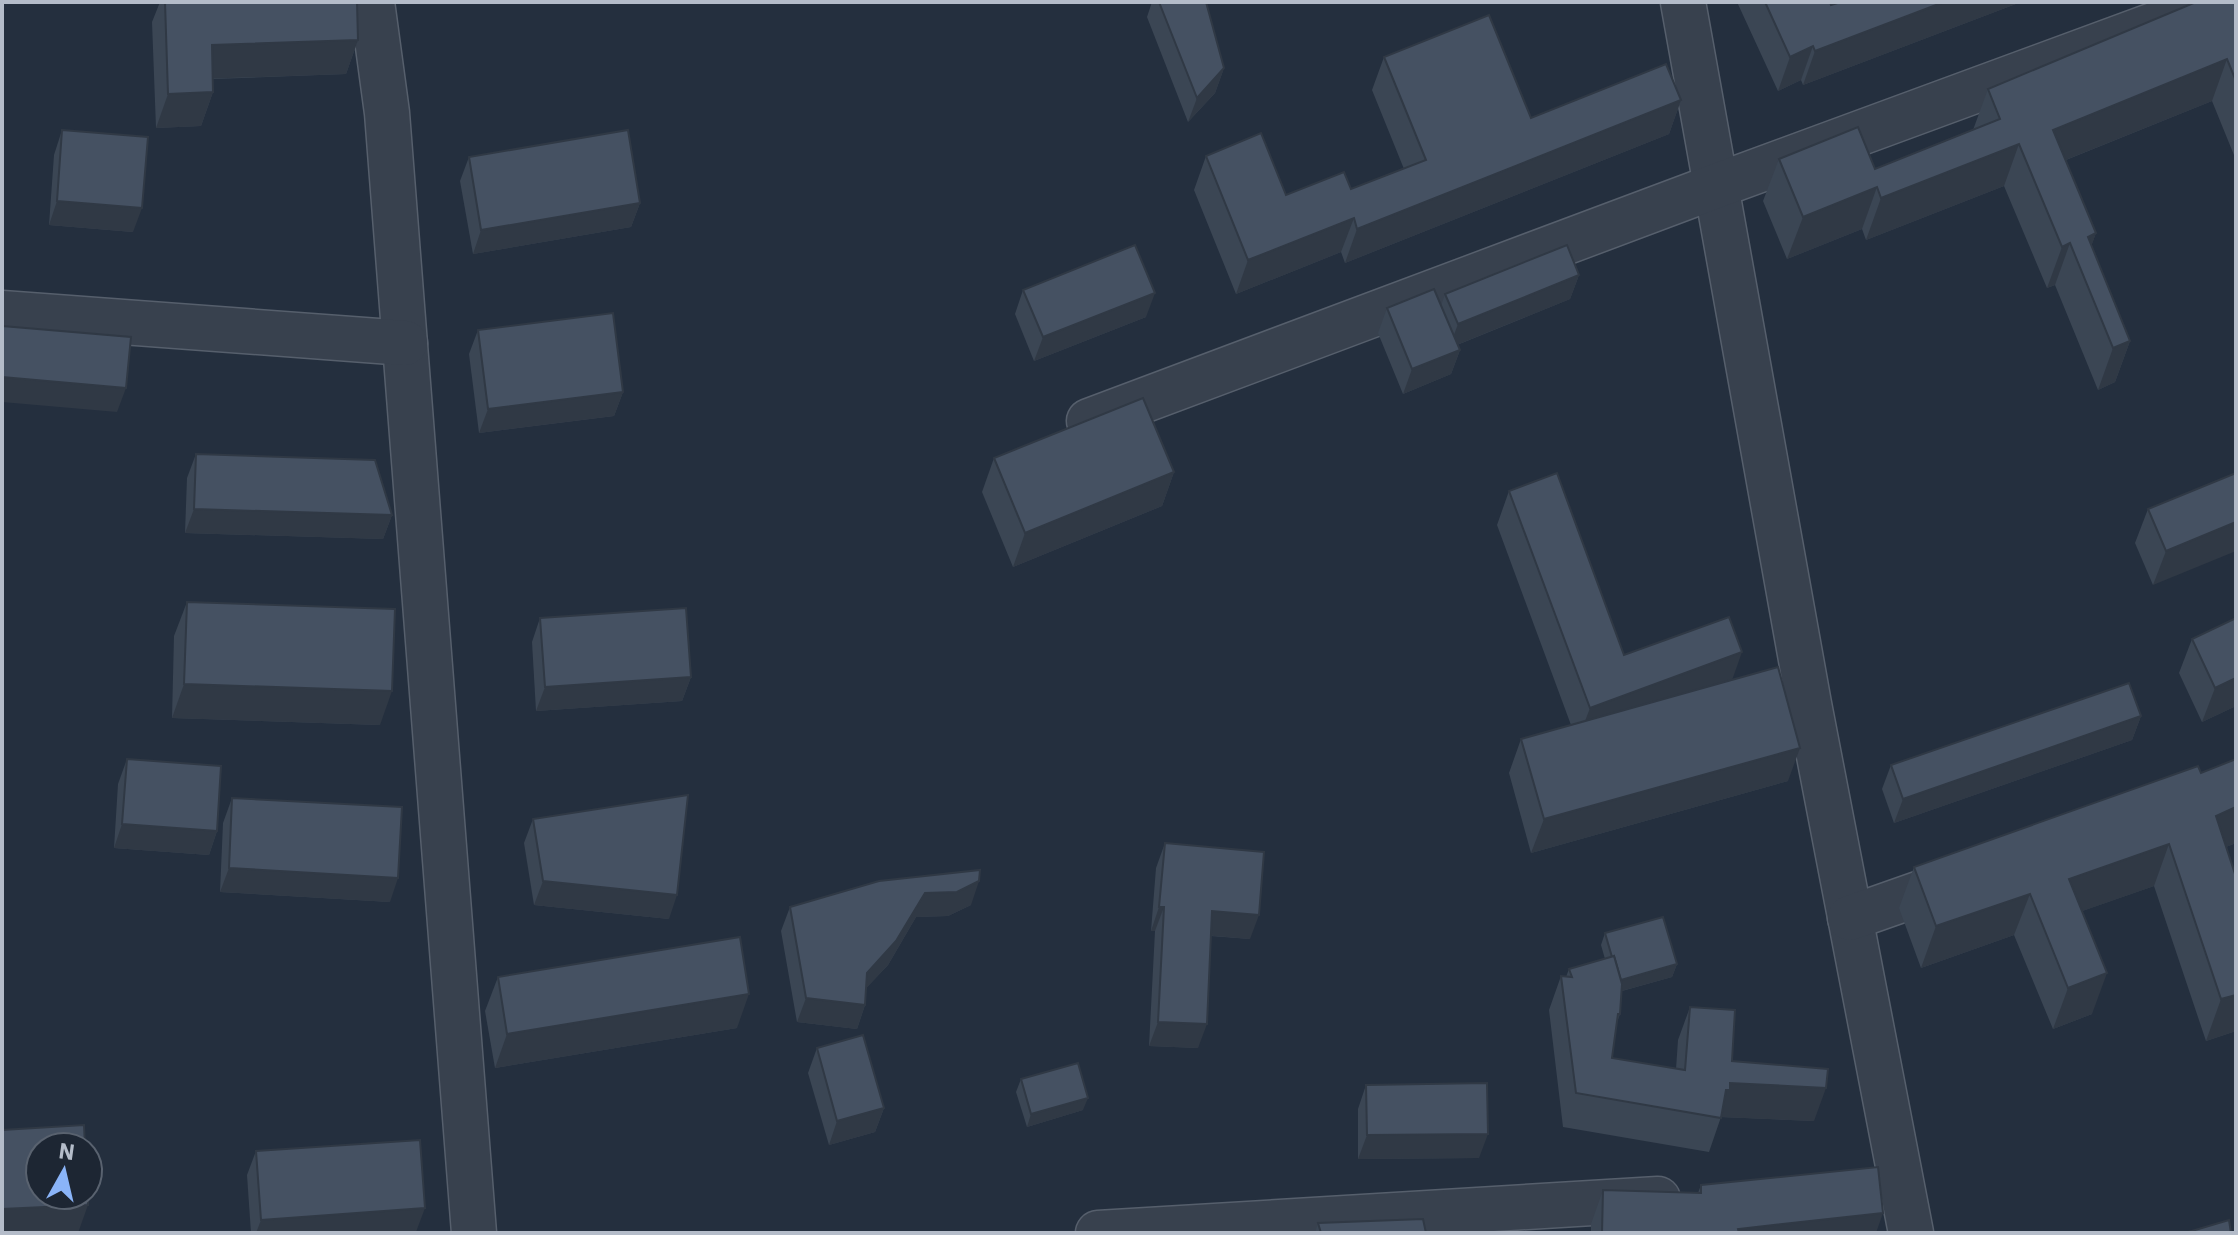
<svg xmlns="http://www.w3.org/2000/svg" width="2238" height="1235" font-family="'IBM Plex Sans',sans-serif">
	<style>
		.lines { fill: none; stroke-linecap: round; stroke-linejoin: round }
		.street-casing { stroke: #565f6c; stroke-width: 47 }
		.street { stroke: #38414e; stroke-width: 44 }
		.wall { fill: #3b4654 }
		.shaded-wall { fill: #303945 }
		.building { fill: #455162; stroke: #303945; stroke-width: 2 }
	</style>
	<rect width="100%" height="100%" fill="#242f3e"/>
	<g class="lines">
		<defs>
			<g id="street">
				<path d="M372,2L387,113L474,1233"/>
				<path d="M1683,2L1809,704L1911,1233"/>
				<path d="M2,313L405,343"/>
				<path d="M1089,421L1716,186L2216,2"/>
				<path d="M1850,918L1958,880"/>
				<path d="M1098,1233L1658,1199"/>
			</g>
		</defs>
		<use href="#street" class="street-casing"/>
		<use href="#street" class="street"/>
	</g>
	<g class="wall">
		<path d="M160,2H357L358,40L346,74L213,79V92L201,126L156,128L152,22Z"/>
		<path d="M1152,2H1206L1224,68L1215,93L1188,122L1147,17Z"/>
		<path d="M1737,2H1830L1831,5L1841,2H2021L1803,85L1801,80L1778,91Z"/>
		<path d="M2236,2V160L2212,101L2066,160L2096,233L2091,246L2130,341L2115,382L2098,390L2055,285L2047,288L2004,186L1866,240L1862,229L1787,259L1763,201L1779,159L1875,169L1973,130L1988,89Z"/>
		<path d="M1384,57L1531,118L1681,100L1669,134L1345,263L1341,252L1236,294L1194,190L1206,156L1286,195L1351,189L1404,169L1372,90Z"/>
		<path d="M62,130L133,232L49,225L54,155Z"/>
		<path d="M469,157L640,203L631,227L473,254L460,181Z"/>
		<path d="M1579,275L1570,299L1457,345L1460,350L1451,374L1403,394L1378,333L1387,308L1441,306L1445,294Z"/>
		<path d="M1023,290L1146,317L1034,361L1015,314Z"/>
		<path d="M478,330L623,392L614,416L479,433L469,354Z"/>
		<path d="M196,454L392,515L383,539L185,533L187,478Z"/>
		<path d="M994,458L1174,472L1162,506L1013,567L982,492Z"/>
		<path d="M2236,473L2153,585L2135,543L2148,509Z"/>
		<path d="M1509,491L1624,655L1732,680L1788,781L1531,853L1509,773L1521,739L1571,725L1497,525Z"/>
		<path d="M187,602L380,725L172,718L174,636Z"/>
		<path d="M540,618L691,677L682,701L536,711L532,642Z"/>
		<path d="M2192,639L2236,706L2202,722L2179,673Z"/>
		<path d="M2141,716L2132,740L1894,823L1882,789L1891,765Z"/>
		<path d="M127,759L217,831L209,855L114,848L118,784Z"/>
		<path d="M2201,773L2236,843L2226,847L2236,1031L2206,1041L2154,886L2082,911L2092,1014L2053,1029L2014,935L1921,968L1899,908L1914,867Z"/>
		<path d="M232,798L390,902L220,892L223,823Z"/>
		<path d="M533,819L669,919L534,905L524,843Z"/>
		<path d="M1165,843L1250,939L1211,936L1198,1048L1149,1046L1155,931H1151L1156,868Z"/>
		<path d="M971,905L948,916L916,917L888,965L866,988L865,1005L857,1029L797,1022L781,931L790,907Z"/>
		<path d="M1605,933L1677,964L1672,977L1622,991L1620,1014L1616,1025L1612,1058L1676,1069L1678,1040L1690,1007L1732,1061L1814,1121L1721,1117L1709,1152L1563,1127L1549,1010L1561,976L1566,977L1569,969L1605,959L1601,945Z"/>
		<path d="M498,977L737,1028L495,1068L485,1011Z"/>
		<path d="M817,1048L884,1108L875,1132L829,1145L808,1073Z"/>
		<path d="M1021,1079L1083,1110L1027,1127L1016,1092Z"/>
		<path d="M1366,1085L1479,1158L1358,1159V1109Z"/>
		<path d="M256,1151L416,1232L400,1233H251L247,1175Z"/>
		<path d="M1701,1185L1876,1233H1591V1224L1603,1190L1698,1193Z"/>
		<path d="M1318,1223L1426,1233H1315Z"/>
	</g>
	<g class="shaded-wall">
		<path d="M1944,2H2021L1803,85L1815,51Z"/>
		<path d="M358,40L346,74L199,79L212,45Z"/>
		<path d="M1813,46L1801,80L1778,91L1790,57Z"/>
		<path d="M2227,59L2212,101L2038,171L2053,130Z"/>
		<path d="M1224,68L1215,93L1188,122L1197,98Z"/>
		<path d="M213,92L201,126L156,128L168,94Z"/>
		<path d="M1681,100L1669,134L1345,263L1357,229Z"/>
		<path d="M2019,144L2004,186L1866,240L1881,198Z"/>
		<path d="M1877,187L1862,229L1787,259L1803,217Z"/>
		<path d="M57,201L142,208L133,232L49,225Z"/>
		<path d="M640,203L631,227L473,254L481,230Z"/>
		<path d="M1354,218L1341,252L1236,294L1248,260Z"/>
		<path d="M2096,233L2082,272L2088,237Z"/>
		<path d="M2070,243L2055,285L2047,288L2062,247Z"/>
		<path d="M1579,275L1570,299L1449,348L1458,324Z"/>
		<path d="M1155,293L1146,317L1034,361L1043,337Z"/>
		<path d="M2130,341L2115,382L2098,390L2113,348Z"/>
		<path d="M1460,350L1451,374L1403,394L1412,369Z"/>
		<path d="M2,377L126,388L117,412L2,402Z"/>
		<path d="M623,392L614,416L479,433L488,409Z"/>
		<path d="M1174,472L1162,506L1013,567L1025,533Z"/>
		<path d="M194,509L392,515L383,539L185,533Z"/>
		<path d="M2236,522V551L2153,585L2166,551Z"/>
		<path d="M1742,652L1730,686L1577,742L1590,708Z"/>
		<path d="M691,677L682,701L536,711L545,687Z"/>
		<path d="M2236,678V706L2202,722L2215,688Z"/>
		<path d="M184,684L392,691L380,725L172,718Z"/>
		<path d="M2141,716L2132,740L1894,823L1903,799Z"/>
		<path d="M1800,748L1788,781L1531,853L1544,819Z"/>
		<path d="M2236,807V843L2201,857L2216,816Z"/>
		<path d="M122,824L217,831L209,855L114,848Z"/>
		<path d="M2169,844L2154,886L2054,921L2069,879Z"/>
		<path d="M229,868L398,878L390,902L220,892Z"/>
		<path d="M543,881L677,895L669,919L534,905Z"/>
		<path d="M979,881L971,905L948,916L916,917L888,965L858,997L867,973L925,893Z"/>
		<path d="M2030,894L2014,935L1921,968L1936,926Z"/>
		<path d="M1159,907H1164L1155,931H1151Z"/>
		<path d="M1212,911L1259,915L1250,939L1203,935Z"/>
		<path d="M1677,964L1672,977L1614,993L1619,980Z"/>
		<path d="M2107,973L2092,1014L2053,1029L2068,988Z"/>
		<path d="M749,994L737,1028L495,1068L507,1034Z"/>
		<path d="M2236,995V1031L2206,1041L2221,999Z"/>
		<path d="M806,998L865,1005L857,1029L797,1022Z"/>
		<path d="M1158,1022L1207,1024L1198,1048L1149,1046Z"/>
		<path d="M1730,1083L1826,1088L1814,1121L1720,1117L1726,1090Z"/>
		<path d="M1088,1098L1083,1110L1027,1127L1031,1114Z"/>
		<path d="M884,1108L875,1132L829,1145L837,1121Z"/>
		<path d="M1488,1134L1479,1158L1358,1159L1367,1135Z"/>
		<path d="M88,1205L78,1233H2V1209Z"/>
		<path d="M425,1208L416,1232L400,1233H256L261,1220Z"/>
		<path d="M1883,1213L1876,1233H1737L1738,1229Z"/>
	</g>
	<g class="building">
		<path d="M165,2H357L358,40L212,45L213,92L168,94Z"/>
		<path d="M1159,2H1206L1224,68L1197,98Z"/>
		<path d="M1765,2H1830L1831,5L1841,2H1944L1815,51L1813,46L1790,57Z"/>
		<path d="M2196,2H2236V81L2227,59L2053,130L2096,233L2088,237L2130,341L2113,348L2070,243L2062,247L2019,144L1881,198L1877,187L1803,217L1779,159L1858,127L1875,169L2000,119L1988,89Z"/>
		<path d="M1489,15L1531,118L1666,64L1681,100L1357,229L1354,218L1248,260L1206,156L1261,133L1286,195L1344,172L1351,189L1426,160L1384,57Z"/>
		<path d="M62,130L148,137L142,208L57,201Z"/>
		<path d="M628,130L640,203L481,230L469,157Z"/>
		<path d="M1135,245L1155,293L1043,337L1023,290Z"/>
		<path d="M1567,245L1579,275L1458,324L1445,294Z"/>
		<path d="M1434,289L1460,350L1412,369L1387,308Z"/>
		<path d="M613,313L623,392L488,409L478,330Z"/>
		<path d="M2,326L131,337L126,388L2,377Z"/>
		<path d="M1143,398L1174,472L1025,533L994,458Z"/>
		<path d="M196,454L375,460L392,515L194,509Z"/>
		<path d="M1557,473L1624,655L1729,617L1742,652L1590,708L1509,491Z"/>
		<path d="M2236,473V522L2166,551L2148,509Z"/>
		<path d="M187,602L395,609L392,691L184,684Z"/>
		<path d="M686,608L691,677L545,687L540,618Z"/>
		<path d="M2236,618V678L2215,688L2192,639Z"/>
		<path d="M1778,667L1800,748L1544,819L1521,739Z"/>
		<path d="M2129,683L2141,716L1903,799L1891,765Z"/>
		<path d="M127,759L221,766L217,831L122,824Z"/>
		<path d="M2236,759V807L2216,816L2236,877V995L2221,999L2169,844L2069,879L2107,973L2068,988L2030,894L1936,926L1914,867L2198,766L2201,773Z"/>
		<path d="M688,795L677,895L543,881L533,819Z"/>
		<path d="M232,798L402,807L398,878L229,868Z"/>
		<path d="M1165,843L1264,852L1259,915L1212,911L1207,1024L1158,1022L1164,907H1159Z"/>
		<path d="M980,870L979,881L957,892L925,893L896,941L867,973L865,1005L806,998L790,907L879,881Z"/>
		<path d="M1663,917L1677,964L1621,980L1614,956L1612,957L1605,933Z"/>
		<path d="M740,937L749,994L507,1034L498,977Z"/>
		<path d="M1614,956L1622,984L1620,1014H1618L1612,1058L1685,1070L1690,1007L1735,1010L1732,1061L1828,1069L1826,1088L1730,1083V1090H1726L1721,1118L1576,1093L1561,976L1572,977L1569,969Z"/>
		<path d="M863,1035L884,1108L837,1121L817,1048Z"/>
		<path d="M1078,1063L1088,1098L1031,1114L1021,1079Z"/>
		<path d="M1487,1083L1488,1134L1367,1135L1366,1085Z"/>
		<path d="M84,1125L85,1147H40V1195H88V1205L2,1209V1130Z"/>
		<path d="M420,1140L425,1208L261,1220L256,1151Z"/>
		<path d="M1878,1167L1883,1213L1738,1229L1739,1233H1602L1603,1190L1701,1193V1185Z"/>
		<path d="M1423,1219L1426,1233H1321L1318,1223Z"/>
		<path d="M2229,1220L2231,1233H2185Z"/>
	</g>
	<rect width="2238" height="1235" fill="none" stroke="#b4bcc9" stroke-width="8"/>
	<g transform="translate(64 1171) rotate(8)"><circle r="38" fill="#1d2633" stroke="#59626f" stroke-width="2"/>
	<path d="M0-6L14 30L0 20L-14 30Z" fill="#8ab4f8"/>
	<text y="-12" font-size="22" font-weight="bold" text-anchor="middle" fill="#b4bcc9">N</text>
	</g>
</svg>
